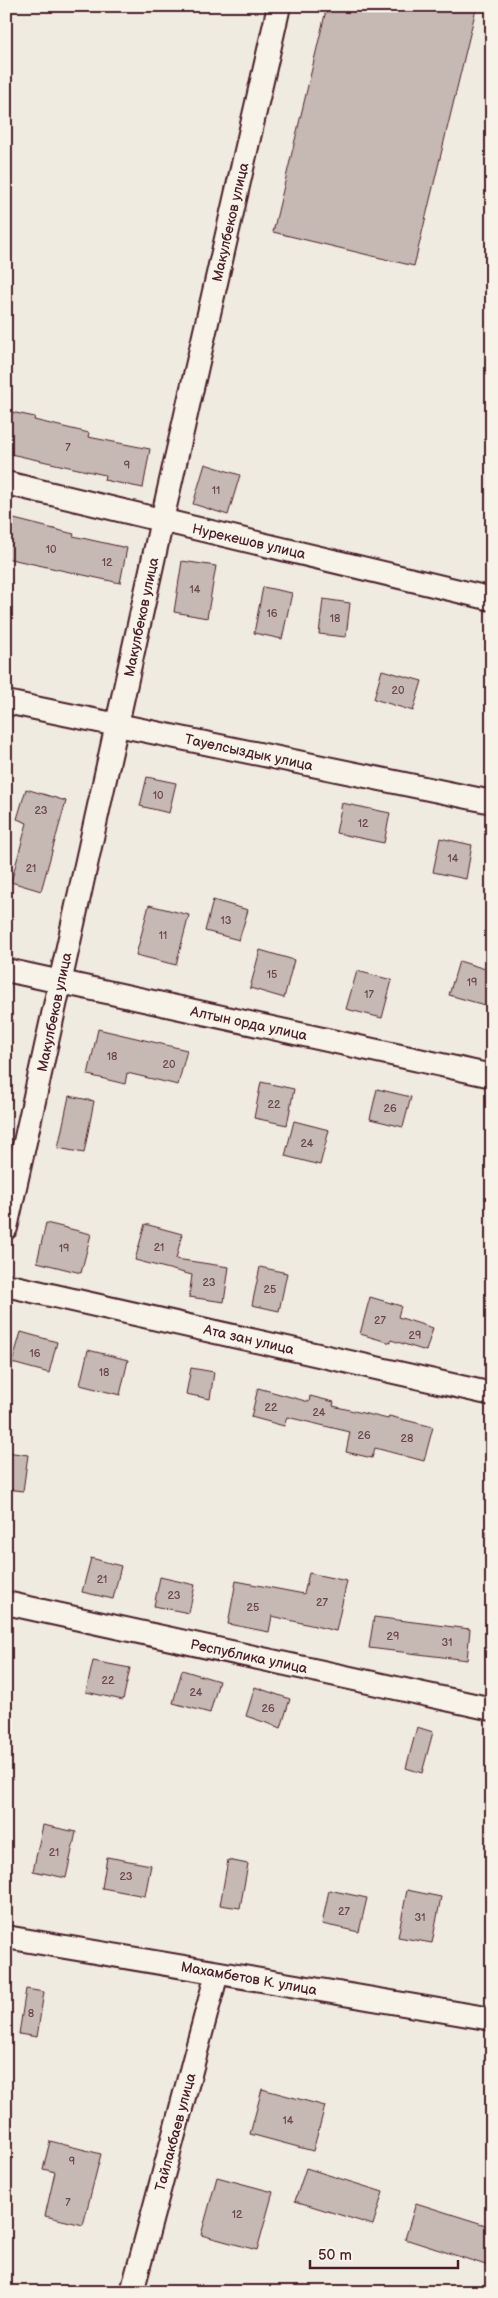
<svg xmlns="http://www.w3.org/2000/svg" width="498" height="2298" font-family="'Balsamiq Sans',sans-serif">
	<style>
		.building { fill: #c6b8b3; stroke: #4a1f2b }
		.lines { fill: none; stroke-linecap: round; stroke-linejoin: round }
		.minor-casing { stroke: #4a1f2b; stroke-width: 26 }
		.minor { stroke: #f7f3e8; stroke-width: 22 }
		.labels { text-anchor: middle; stroke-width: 4.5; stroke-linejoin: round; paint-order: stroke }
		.number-label { font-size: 11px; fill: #69454d }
		.street-label { font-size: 14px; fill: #4a1f2b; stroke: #f7f3e8 }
	</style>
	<rect width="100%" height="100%" fill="#f0ebe0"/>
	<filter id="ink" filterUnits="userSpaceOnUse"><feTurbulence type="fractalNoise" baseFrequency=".02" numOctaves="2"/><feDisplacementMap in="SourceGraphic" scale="10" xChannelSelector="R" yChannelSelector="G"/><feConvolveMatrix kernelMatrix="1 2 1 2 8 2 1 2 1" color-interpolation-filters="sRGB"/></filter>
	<g filter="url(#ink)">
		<g class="building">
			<path d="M327,6H463L476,9L414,266L273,232Z"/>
			<path d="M6,411L35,417L34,420L89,433L88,437L150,449L143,488L104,480L105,475L6,453Z"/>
			<path d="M205,464L240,475L228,515L193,504Z"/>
			<path d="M6,517L74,534L73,536L127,548L120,583L6,558Z"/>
			<path d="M182,561L216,566L207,618L174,612Z"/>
			<path d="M263,587L292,593L282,639L254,633Z"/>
			<path d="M323,599L350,603L346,637L319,634Z"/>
			<path d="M382,670L422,681L413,711L374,699Z"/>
			<path d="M147,777L176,783L169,813L140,806Z"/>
			<path d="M26,789L66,801L41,891L11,882L27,823L17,819Z"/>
			<path d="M342,803L390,813L384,843L336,833Z"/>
			<path d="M440,838L472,845L466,879L433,872Z"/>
			<path d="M213,900L248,910L239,940L205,931Z"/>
			<path d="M149,905L189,915L176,965L136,955Z"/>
			<path d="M260,950L294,960L284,998L250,988Z"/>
			<path d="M459,961L492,971V993L488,1006L449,995Z"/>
			<path d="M357,971L392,980L382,1018L346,1009Z"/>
			<path d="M98,1029L187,1050L178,1085L127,1073L125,1084L88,1075Z"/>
			<path d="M261,1082L294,1089L287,1125L254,1118Z"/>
			<path d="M377,1089L411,1097L403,1127L370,1119Z"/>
			<path d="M69,1096L94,1101L84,1153L58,1148Z"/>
			<path d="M294,1121L329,1130L320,1165L285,1156Z"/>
			<path d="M46,1223L91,1234L81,1273L37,1262Z"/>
			<path d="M145,1224L182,1234L176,1259L229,1267L224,1302L189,1297L192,1275L135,1260Z"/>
			<path d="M260,1267L287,1273L279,1311L252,1305Z"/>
			<path d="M370,1297L401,1306L398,1317L433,1328L426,1351L391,1340V1343L360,1334Z"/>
			<path d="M21,1332L57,1342L49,1373L12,1363Z"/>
			<path d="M88,1350L128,1360L120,1395L80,1385Z"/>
			<path d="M191,1368L214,1372L210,1399L186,1394Z"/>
			<path d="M258,1388L309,1402L310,1396L334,1402L333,1406L388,1419L389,1416L433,1427L424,1461L375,1448L372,1458L346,1452L350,1432L287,1417L284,1426L251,1417Z"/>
			<path d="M6,1452L28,1455L23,1491L6,1489Z"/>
			<path d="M91,1558L121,1566L113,1599L82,1592Z"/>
			<path d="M309,1573L347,1581L336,1631L272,1616L269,1632L228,1624L236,1581L304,1594Z"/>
			<path d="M160,1577L195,1585L189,1613L154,1606Z"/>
			<path d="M374,1617L470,1629L467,1660L369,1648Z"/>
			<path d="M93,1661L130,1668L123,1700L86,1692Z"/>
			<path d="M182,1670L219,1681L210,1713L173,1703Z"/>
			<path d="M255,1687L290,1699L281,1728L246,1716Z"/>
			<path d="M417,1727L433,1732L422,1773L406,1768Z"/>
			<path d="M43,1825L76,1832L66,1878L33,1871Z"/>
			<path d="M107,1857L151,1865L145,1896L102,1888Z"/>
			<path d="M228,1860L248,1864L240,1908L220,1905Z"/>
			<path d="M329,1890L367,1898L359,1932L322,1924Z"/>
			<path d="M407,1890L441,1897L432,1943L398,1937Z"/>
			<path d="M26,1989L44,1992L37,2037L19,2034Z"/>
			<path d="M262,2089L325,2106L313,2151L250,2134Z"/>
			<path d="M50,2141L101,2154L83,2225L45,2216L55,2172L43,2169Z"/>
			<path d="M306,2168L383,2192L373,2225L295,2201Z"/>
			<path d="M217,2177L273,2192L257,2250L201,2235Z"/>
			<path d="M416,2203L492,2227V2267L405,2239Z"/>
		</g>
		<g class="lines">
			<defs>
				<g id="minor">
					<path d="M6,483L492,599"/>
					<path d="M6,702L492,802"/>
					<path d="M6,970L492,1076"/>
					<path d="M6,1228L162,520L279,6"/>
					<path d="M6,1285L492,1394"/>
					<path d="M6,1603L492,1709"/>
					<path d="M6,1937L492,2019"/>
					<path d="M132,2292L217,1973"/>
				</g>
			</defs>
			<use href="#minor" class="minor-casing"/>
			<use href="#minor" class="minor"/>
		</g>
	</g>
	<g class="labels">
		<g class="number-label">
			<text x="68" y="451">7</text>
			<text x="127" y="469">9</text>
			<text x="216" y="494">11</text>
			<text x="51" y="553">10</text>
			<text x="107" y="566">12</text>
			<text x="195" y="593">14</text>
			<text x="272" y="617">16</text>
			<text x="335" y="622">18</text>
			<text x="398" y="694">20</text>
			<text x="158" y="799">10</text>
			<text x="41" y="814">23</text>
			<text x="363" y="827">12</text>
			<text x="453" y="862">14</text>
			<text x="31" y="872">21</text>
			<text x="226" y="924">13</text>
			<text x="163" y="939">11</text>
			<text x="272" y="978">15</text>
			<text x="472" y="986">19</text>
			<text x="369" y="998">17</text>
			<text x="112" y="1060">18</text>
			<text x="169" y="1068">20</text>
			<text x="274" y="1108">22</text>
			<text x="390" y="1112">26</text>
			<text x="307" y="1147">24</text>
			<text x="159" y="1251">21</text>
			<text x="64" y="1252">19</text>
			<text x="209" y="1286">23</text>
			<text x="270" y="1293">25</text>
			<text x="380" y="1324">27</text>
			<text x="415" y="1339">29</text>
			<text x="35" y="1357">16</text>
			<text x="104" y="1376">18</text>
			<text x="271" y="1411">22</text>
			<text x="319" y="1416">24</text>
			<text x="364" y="1439">26</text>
			<text x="407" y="1442">28</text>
			<text x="102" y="1583">21</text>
			<text x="174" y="1599">23</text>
			<text x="322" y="1606">27</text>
			<text x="253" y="1611">25</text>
			<text x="393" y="1640">29</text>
			<text x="447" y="1646">31</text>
			<text x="108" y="1684">22</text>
			<text x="196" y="1696">24</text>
			<text x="268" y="1712">26</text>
			<text x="54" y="1856">21</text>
			<text x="126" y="1880">23</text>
			<text x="344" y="1915">27</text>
			<text x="420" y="1921">31</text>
			<text x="31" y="2017">8</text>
			<text x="288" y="2124">14</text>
			<text x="72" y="2165">9</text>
			<text x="68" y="2206">7</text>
			<text x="237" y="2218">12</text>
		</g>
		<g class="street-label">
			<text transform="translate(230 222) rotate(-77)" y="5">Макулбеков улица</text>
			<text transform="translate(249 541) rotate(13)" y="5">Нурекешов улица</text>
			<text transform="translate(141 617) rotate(-78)" y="5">Макулбеков улица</text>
			<text transform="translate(249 752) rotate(12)" y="5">Тауелсыздык улица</text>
			<text transform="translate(54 1012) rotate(-78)" y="5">Макулбеков улица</text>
			<text transform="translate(249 1023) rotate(12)" y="5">Алтын орда улица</text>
			<text transform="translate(249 1339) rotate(13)" y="5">Ата зан улица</text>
			<text transform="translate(249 1656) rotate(12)" y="5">Республика улица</text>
			<text transform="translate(249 1978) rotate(10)" y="5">Махамбетов К. улица</text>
			<text transform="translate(175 2132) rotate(-75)" y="5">Тайлакбаев улица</text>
		</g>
	</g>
	<rect width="498" height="2298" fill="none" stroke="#f7f3e8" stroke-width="25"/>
	<rect x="12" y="12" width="473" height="2273" fill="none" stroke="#4a1f2b" stroke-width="2" filter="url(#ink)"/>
	<path d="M310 2260v8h148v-8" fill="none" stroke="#4a1f2b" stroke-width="2.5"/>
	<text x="318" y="2260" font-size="15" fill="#4a1f2b" stroke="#f7f3e8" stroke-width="4" paint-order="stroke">50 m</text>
</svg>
